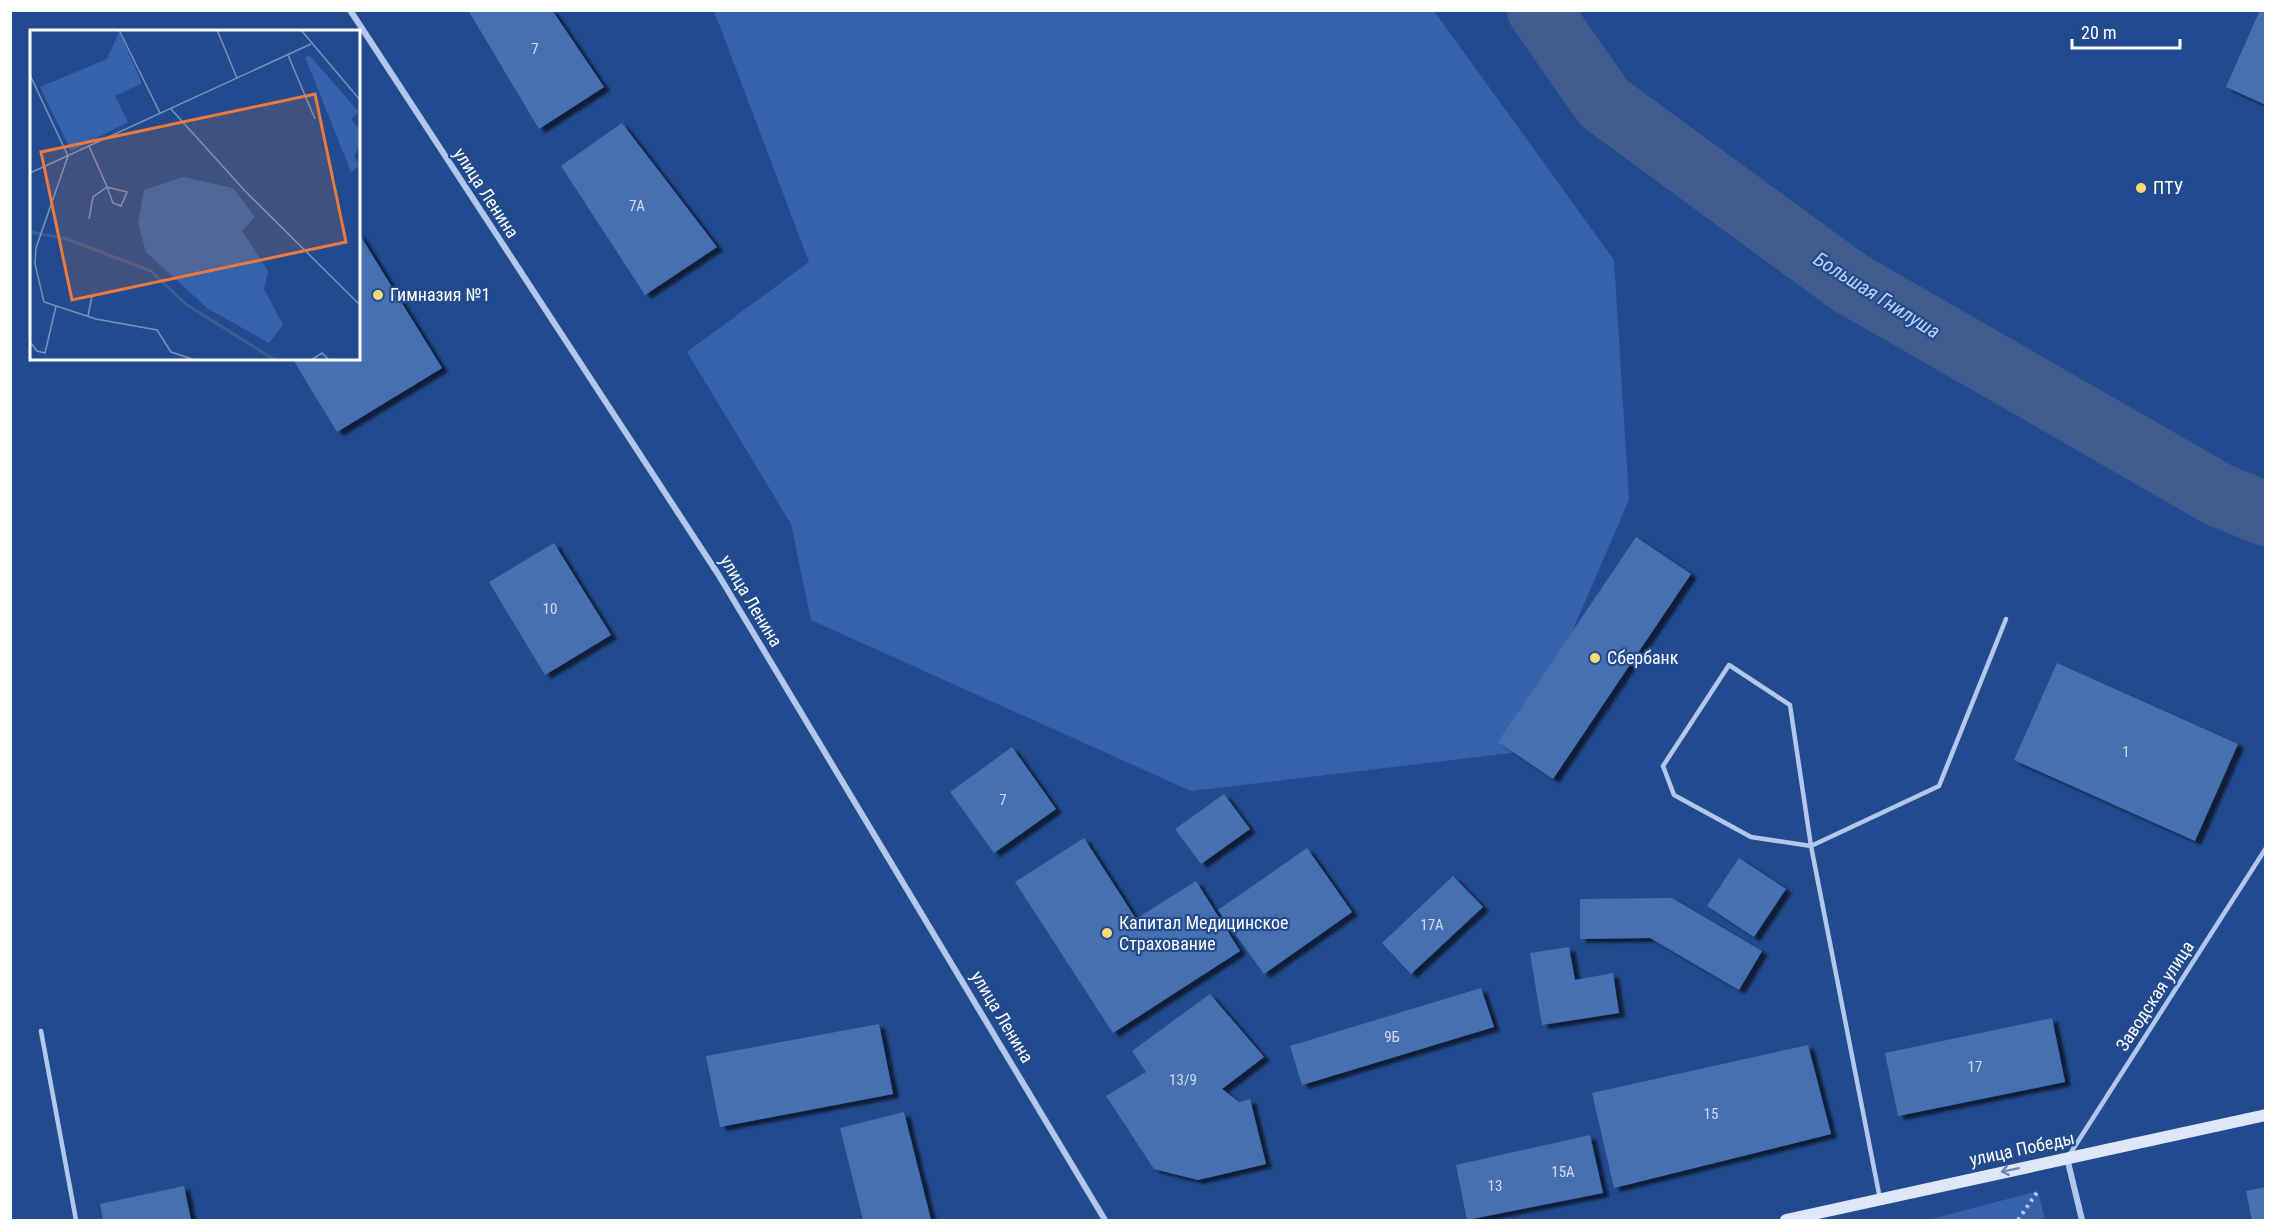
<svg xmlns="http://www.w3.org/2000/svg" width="2276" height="1231" font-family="'Roboto Condensed',sans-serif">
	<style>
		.green { fill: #3662ab }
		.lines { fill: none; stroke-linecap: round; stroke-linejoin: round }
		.river { stroke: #405b8d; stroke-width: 64 }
		.building { fill: #4670b3; filter: url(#shadow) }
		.path { stroke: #b1c8ec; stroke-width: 4; stroke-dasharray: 3 4.5; stroke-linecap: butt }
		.lane { stroke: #b1c8ec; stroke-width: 4.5 }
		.street { stroke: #b1c8ec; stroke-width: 6 }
		.secondary { stroke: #dde7f9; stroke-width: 12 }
		.oneway { stroke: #6d89b9 }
		.poi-dot { fill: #f8db74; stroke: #224a8e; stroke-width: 2 }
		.labels { text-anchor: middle; stroke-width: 4.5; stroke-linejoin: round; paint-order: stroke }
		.number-label { font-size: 15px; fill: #d1dbec }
		.poi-label { font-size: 18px; fill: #fff; stroke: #224a8e; text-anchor: start }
		.street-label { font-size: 18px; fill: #fff; stroke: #224a8e }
		.water-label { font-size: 20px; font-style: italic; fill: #bdd2f3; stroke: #224a8e }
		.inset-river { fill: none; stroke: #405b8d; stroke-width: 3 }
		.inset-road { fill: none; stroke: #7a92bb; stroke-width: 1.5 }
		.view { fill: #ed7a3d; fill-opacity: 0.15; stroke: #ed7a3d; stroke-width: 3 }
		.inset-edge { fill: none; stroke: #fff; stroke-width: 3 }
	</style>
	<defs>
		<filter id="shadow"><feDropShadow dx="6" dy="4" stdDeviation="1.5" flood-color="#0009"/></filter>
	</defs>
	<rect width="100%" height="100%" fill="#224a8e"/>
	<g class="green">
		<path d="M714,11H1434L1614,260L1629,500L1520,752L1191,791L811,620L791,524L687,352L809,262Z"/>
		<path d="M2038,1191L2045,1220H1928Z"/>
	</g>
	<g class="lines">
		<path class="river" d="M1539,10L1604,103L1850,283L2219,495L2266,514"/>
	</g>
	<g class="building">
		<path d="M468,10H552L604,87L539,129Z"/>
		<path d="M2260,10H2266V105L2226,87Z"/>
		<path d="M622,123L717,247L645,295L561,166Z"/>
		<path d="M358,232L442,368L337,432L292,358H358Z"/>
		<path d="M1636,537L1691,574L1553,779L1498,742Z"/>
		<path d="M554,543L611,635L545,675L489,582Z"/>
		<path d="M2057,663L2238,744L2195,841L2014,760Z"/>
		<path d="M1012,747L1056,809L994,853L950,792Z"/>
		<path d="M1224,794L1250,829L1201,864L1175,829Z"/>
		<path d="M1084,838L1136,919L1196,881L1240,951L1113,1033L1015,882Z"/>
		<path d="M1307,848L1352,912L1264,974L1218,910Z"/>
		<path d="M1739,858L1786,889L1754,937L1707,906Z"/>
		<path d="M1453,876L1483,907L1411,974L1382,943Z"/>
		<path d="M1672,898L1762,951L1739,990L1650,938L1580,939V899Z"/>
		<path d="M1569,947L1575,980L1613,973L1619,1013L1542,1025L1530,953Z"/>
		<path d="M1481,988L1494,1027L1302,1085L1290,1046Z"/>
		<path d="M1210,994L1264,1057L1222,1089L1239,1102L1250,1099L1266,1164L1198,1180L1154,1169L1106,1096L1146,1072L1132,1051Z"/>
		<path d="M2052,1018L2065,1082L1898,1116L1885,1053Z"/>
		<path d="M879,1024L893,1094L720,1127L706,1056Z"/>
		<path d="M1808,1045L1831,1134L1614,1188L1592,1093Z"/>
		<path d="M904,1112L931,1220H863L840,1128Z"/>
		<path d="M1590,1135L1603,1193L1467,1220L1456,1165Z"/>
		<path d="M184,1186L191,1220H103L100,1204Z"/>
		<path d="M2266,1187V1220H2252L2246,1191Z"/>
	</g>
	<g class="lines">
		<path class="path" d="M2018,1220L2038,1191"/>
		<g class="lane">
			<path d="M41,1031L76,1220"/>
			<path d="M2068,1157L2266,848"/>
			<path d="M1880,1199L1811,846L1790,705L1729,665L1663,766L1674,795L1751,837L1811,846L1939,786L2006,619"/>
		</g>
		<g class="street">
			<path d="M350,10L718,574L1105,1220"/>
			<path d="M2067,1158L2082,1220"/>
		</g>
		<path class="secondary" d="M1786,1220L2266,1115"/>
	</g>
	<defs><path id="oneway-shaft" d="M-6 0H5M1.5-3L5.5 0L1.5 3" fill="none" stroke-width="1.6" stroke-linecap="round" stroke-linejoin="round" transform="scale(1.5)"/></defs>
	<use class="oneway" href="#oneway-shaft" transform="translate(2010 1170) rotate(168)"/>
	<g class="poi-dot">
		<circle cx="2141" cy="188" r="6"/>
		<circle cx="378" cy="295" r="6"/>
		<circle cx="1595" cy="658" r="6"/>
		<circle cx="1107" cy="933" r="6"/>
	</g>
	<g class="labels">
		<g class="number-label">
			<text x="535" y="54">7</text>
			<text x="637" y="211">7А</text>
			<text x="550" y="614">10</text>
			<text x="2126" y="757">1</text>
			<text x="1003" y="805">7</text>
			<text x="1432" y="930">17А</text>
			<text x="1392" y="1042">9Б</text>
			<text x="1975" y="1072">17</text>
			<text x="1183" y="1085">13/9</text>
			<text x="1711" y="1119">15</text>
			<text x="1563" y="1177">15А</text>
			<text x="1495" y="1191">13</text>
		</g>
		<g class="poi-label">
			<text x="2153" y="194">ПТУ</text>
			<text x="390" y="301">Гимназия №1</text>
			<text x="1607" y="664">Сбербанк</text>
			<text x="1119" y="929">Капитал Медицинское<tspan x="1119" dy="21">Страхование</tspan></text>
		</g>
		<g class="street-label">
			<text transform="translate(486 193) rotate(57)" y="6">улица Ленина</text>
			<text transform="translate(751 601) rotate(59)" y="6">улица Ленина</text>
			<text transform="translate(2155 996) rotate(-57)" y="6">Заводская улица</text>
			<text transform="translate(1002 1017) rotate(59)" y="6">улица Ленина</text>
			<text transform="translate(2022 1149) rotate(-12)" y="6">улица Победы</text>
		</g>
		<g class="water-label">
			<text transform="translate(1877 295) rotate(32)" y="7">Большая Гнилуша</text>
		</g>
	</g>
	<g transform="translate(30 30)">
		<rect width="330" height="330" fill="#224a8e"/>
		<path d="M89,2L112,53L85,66L98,92L41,121L10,57L77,29ZM280,26L329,82L321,89L330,100V116L324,125L329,136L321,142L275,27ZM153,147L203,158L225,187L212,201L238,241L234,259L253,295L239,313L177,278L116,222L108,193L114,160Z" fill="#3662ab"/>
		<path class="inset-river" d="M0,202L37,209L121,241L157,275L245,330"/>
		<path class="inset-road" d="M89,0L130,83M187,0L207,48M271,0L330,70M258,25L285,89M0,45L38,126L6,218L5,234L14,272L66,289L127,300L141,322L165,330M141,79L215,161L330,275M0,143L281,14M59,189L63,167L77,157L97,162L91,176L83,173L77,157L59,116M58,286L62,266M0,312L7,321L15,323L26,276M281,330L292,323L299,330"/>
		<path class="view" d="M285,64L316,212L42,270L11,122Z"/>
		<rect width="330" height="330" class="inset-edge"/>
	</g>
	<rect width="2276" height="1231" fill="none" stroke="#ffffff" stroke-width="24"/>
	<path d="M2072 39v9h108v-9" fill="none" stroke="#ffffff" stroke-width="3"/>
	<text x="2081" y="39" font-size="18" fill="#ffffff" stroke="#224a8e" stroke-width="4.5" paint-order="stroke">20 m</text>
</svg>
